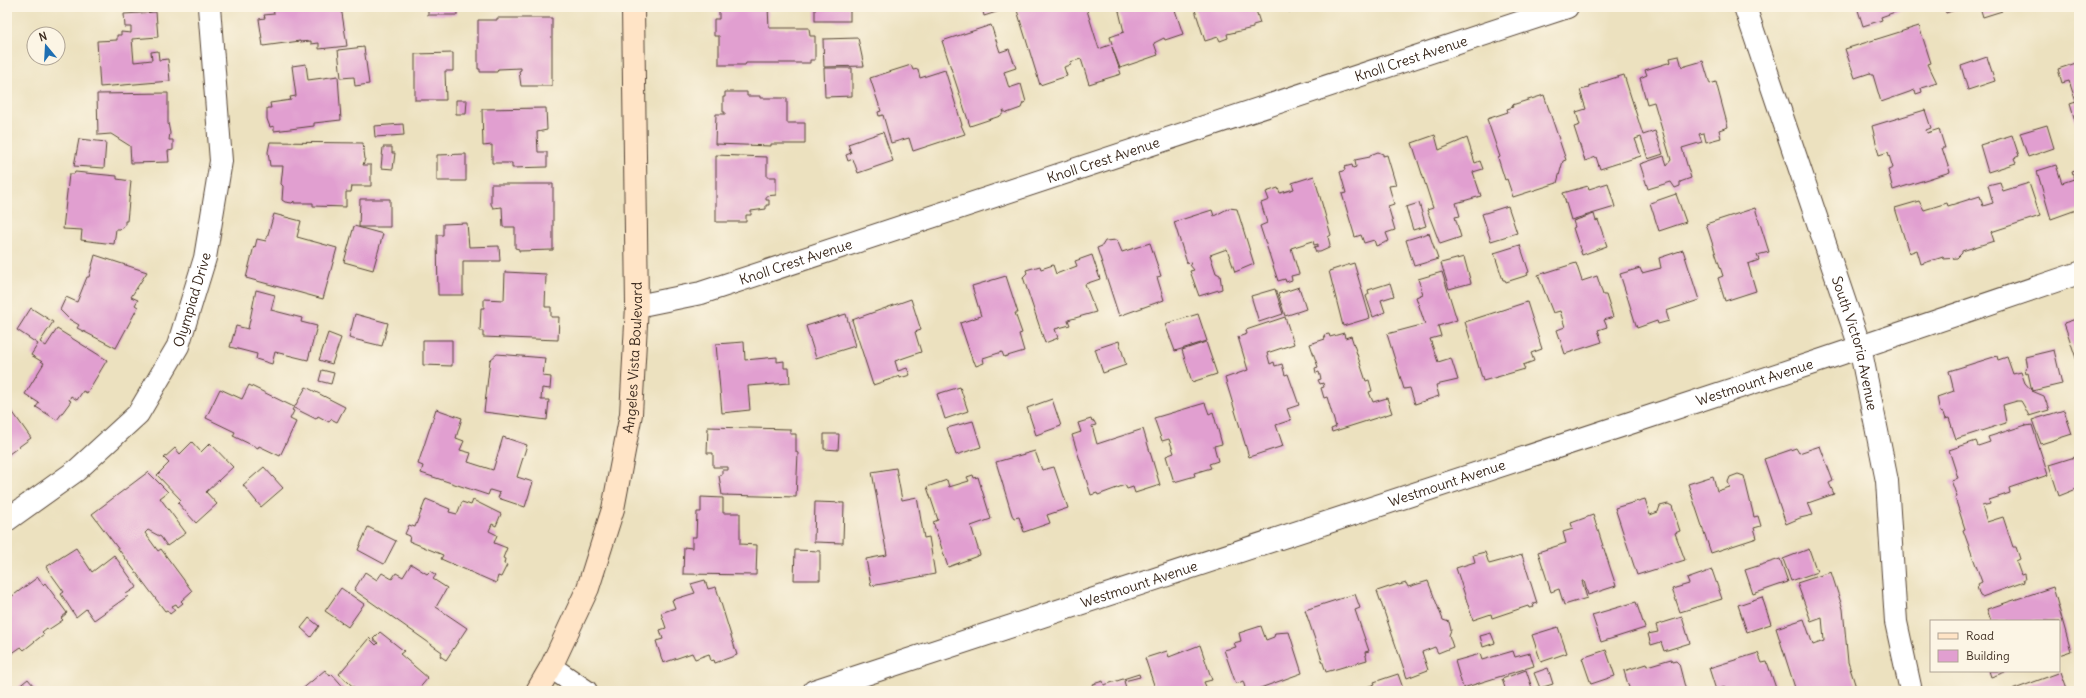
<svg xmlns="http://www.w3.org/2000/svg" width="2086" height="698" font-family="Delius,sans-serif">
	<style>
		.building { fill: #e19fd0 }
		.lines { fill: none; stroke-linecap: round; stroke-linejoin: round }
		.street-casing { stroke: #564536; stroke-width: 24 }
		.secondary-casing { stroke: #564536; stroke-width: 24 }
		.street { stroke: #fff; stroke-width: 22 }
		.secondary { stroke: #ffe4c6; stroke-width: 22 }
		.labels { text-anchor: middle; stroke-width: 3.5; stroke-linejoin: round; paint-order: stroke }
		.street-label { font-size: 14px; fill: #3b2a1e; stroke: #fcf5e5 }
	</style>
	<rect width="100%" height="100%" fill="#fcf5e5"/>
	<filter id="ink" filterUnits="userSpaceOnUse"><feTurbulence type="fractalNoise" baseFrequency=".025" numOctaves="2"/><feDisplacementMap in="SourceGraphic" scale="8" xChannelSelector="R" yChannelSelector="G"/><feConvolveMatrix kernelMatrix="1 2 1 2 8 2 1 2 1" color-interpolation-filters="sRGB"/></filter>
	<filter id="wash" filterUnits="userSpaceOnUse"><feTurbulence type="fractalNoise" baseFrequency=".012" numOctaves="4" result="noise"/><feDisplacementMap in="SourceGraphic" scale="16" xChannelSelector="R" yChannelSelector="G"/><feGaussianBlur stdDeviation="0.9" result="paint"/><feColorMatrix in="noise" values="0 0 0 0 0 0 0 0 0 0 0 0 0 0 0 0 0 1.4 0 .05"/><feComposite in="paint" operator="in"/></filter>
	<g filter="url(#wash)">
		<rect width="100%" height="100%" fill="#ece1bf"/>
		<g id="blocks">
			<g class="building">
				<path d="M273,7H341L347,46L319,49V43L311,44V41L300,42V41L263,46L259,19L265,18L264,15L274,14Z"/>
				<rect x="428" y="7" width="29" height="8"/>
				<path d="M719,7H768L769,28H809L810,36H815V60H810V63H746L745,65H719V36H714V19H719Z"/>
				<rect x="815" y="7" width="35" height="14"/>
				<path d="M982,7H1012L984,16Z"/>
				<path d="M1016,7H1086L1099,49L1112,44L1110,37L1124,32L1118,7H1174L1183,34L1165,40L1164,38L1154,43L1158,55L1120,68L1112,47L1121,74L1089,84L1081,59L1070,62L1071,65L1064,67L1067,76L1040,85Z"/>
				<path d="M1194,7H1255L1260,23L1253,25V28L1227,34L1228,38L1220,41L1218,37L1205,41Z"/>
				<path d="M1288,7H1304L1289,12Z"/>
				<path d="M1857,7H1909L1881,17L1882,20L1863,26Z"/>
				<path d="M1944,7H1964L1946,13Z"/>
				<path d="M1980,7H2000L2002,11L1983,17Z"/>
				<path d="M156,12L158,37L132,39L134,62L152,60L151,52L158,51L159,60L168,59L170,81L100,87L97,41L117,40V35H121V32L131,33V27H125L124,14Z"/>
				<path d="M497,18H552V86H521L519,71L521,70V68L498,69L497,72H480V69H478V20H497Z"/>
				<path d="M991,25L1000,52L1009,49L1016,68L1004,72L1009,88L1021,84L1026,102L1023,103L1021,108L1007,113L1003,110L1004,113L1000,116L970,126L942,41Z"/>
				<path d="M1919,26L1931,63L1928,64L1937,83L1921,88L1922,92L1916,94L1915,90L1881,102L1873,75H1871L1870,73L1855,78L1845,49Z"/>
				<path d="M858,38L864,66L824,67L823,39Z"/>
				<path d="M364,47L369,84L355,86L354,77L341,78L338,50Z"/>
				<path d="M453,53V71H445L446,100H415V54Z"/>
				<path d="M1679,56L1682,67L1703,61L1710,84L1716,82L1728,127L1719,130L1721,138L1706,142L1704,133L1699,134L1702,142L1682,148L1691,178L1680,182V186L1675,188L1671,182L1648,189L1640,164L1664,156L1667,165L1671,160L1654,102L1647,104L1640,78L1647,75L1645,70L1671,62L1670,58Z"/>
				<path d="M1987,57L1995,81L1968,90L1961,66Z"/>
				<path d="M2079,62V123L2076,124L2070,104L2076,102L2069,81L2062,83L2058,69Z"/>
				<path d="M306,64L308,80L338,76L341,120L314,123V126L274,131V126L270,127L267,119V108H271L270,103L291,100L290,97L296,96L292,66Z"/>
				<path d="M911,65L913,70L918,69L920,78L945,70L962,125H961L965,134L913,151L909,138L891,143L883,115L879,116L878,112L881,111L870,78Z"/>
				<path d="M824,68H852V96L825,97Z"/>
				<path d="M1624,75L1643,135L1655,131L1663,154L1648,159L1641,137L1635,139L1641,156L1600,169L1596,157L1585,161L1574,127L1580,125L1576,112L1586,109L1580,90L1589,88L1588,86Z"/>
				<path d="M725,92H747V96H760V98H787V123H805V144H771V146L715,144L716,114H725V112H723V97H725Z"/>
				<path d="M168,93V123L170,133L169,140H173V150L168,151L169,162L131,163L130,146L111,134L98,135L97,94Z"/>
				<path d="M1544,95L1566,160L1563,161L1557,183L1513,197L1507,179L1505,180L1498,158L1500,157L1487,119L1508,112L1507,109L1513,107L1512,105Z"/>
				<path d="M456,100H467L466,114H456Z"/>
				<path d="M546,108L547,130L537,132L538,152H547V167L512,168V163H492V145L483,146L482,109Z"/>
				<path d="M1925,110L1931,128L1926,130L1927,133L1939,129L1945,148H1942L1950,172L1893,190L1888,170L1893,168L1888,152L1879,155L1872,126Z"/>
				<path d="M403,124L404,135L375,137L374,126Z"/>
				<path d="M2047,125L2054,148L2028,157L2020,133Z"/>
				<path d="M883,132L893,161L858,173L853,159L848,161L846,155L851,153L848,144Z"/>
				<path d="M1435,135L1439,150L1467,138L1475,163L1480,161L1483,169L1473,172L1481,196L1456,203L1460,216L1455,217L1461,237L1440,244L1427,210L1433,208L1412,143Z"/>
				<path d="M2012,135L2019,156L2014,158L2016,163L1988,172L1980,145Z"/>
				<path d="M79,139L106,142L104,168L74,166Z"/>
				<path d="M270,142L363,143L365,159L363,165H371V186H352L351,192H346V207L313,206V203H294V201L292,203L285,202L282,200L283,186L281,184L283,166H270L268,152Z"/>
				<path d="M383,147H392V153H395L393,169L381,168Z"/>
				<path d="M1378,152L1383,154V156L1387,155L1396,185L1389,186L1394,204L1388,206L1395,230L1386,233L1389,241L1376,246L1374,240L1364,243L1361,235L1355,237L1342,194L1346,193L1340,172L1345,170L1344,167L1352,165L1353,168L1356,167L1355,160L1370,157V155Z"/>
				<path d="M466,154V181H437V155Z"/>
				<path d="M716,155L767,157V177H776V195L766,196V200H769V205H766V209L751,211V215H746V222H716Z"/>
				<path d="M2056,165L2062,183L2074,179L2072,172L2079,170V209L2051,219L2037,171Z"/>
				<path d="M75,172L117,176V179L131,181L127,221H125V225L120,229H116L114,244L81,240L82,230L63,229L69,174H74Z"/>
				<path d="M1314,176L1331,235L1328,237L1330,245L1329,248L1320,252H1316L1314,247L1318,246V244L1314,245L1313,241L1291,248L1299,274L1291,276L1292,280L1286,282L1285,279L1278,281L1260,226L1267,223L1261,203L1269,200L1266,192L1278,188L1280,193L1294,189L1292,183Z"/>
				<path d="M2000,182L2003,191L2029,183L2040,216L1991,232L1994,241L1962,251V253L1957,258L1944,259L1943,257L1921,264L1917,250L1909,253L1895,208L1919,201L1924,210L1947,203L1948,206L1980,196L1983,206L1993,203L1988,185Z"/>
				<path d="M1608,183L1615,207L1571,220L1563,193L1588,186L1589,189Z"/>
				<path d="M491,184H553V250L519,251V249L515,248V227H503L502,207L493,208L491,204Z"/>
				<path d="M1676,194L1686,222L1659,231L1650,203Z"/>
				<path d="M360,199H390V227H359Z"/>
				<path d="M1419,203L1426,226L1413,230L1406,207Z"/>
				<path d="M1508,206L1517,233L1491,241L1482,214Z"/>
				<path d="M1229,208L1237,209L1254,264L1235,272L1227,249L1210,255L1216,273L1220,275L1222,289L1199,296L1190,271L1194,270L1190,265L1191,262L1187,263L1174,222L1212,210L1214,216Z"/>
				<path d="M1755,208L1769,252L1757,255L1759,260L1748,264L1756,291L1725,301L1718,278L1723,276L1706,224Z"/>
				<path d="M274,214L301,221L297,237L337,248L323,299L246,278L254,246L255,247L257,239L266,241Z"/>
				<path d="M1594,214L1596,221L1598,220L1607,246L1582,255L1573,228L1575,227L1573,221Z"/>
				<path d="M467,223L469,247L499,246L500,261H463V295H438L437,235H443V224Z"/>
				<path d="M354,226L383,234L373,270L344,262Z"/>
				<path d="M1429,233L1438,259L1414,266L1406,240Z"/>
				<path d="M1117,240L1122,252L1150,243L1161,276L1157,277L1164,300L1119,316L1097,248L1102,246L1105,241Z"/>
				<path d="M1520,245L1529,272L1527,273L1528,275L1506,282L1505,280H1503L1494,253Z"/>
				<path d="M1683,250L1699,300L1666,311L1669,321L1658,324L1657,321L1637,328L1620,274L1640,268L1642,273L1661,268L1659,258Z"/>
				<path d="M95,255L147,272L131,297L138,300L135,305L138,307L116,348L77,328L79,325L69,319L60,310L66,297L77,302L87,277H89Z"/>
				<path d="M1092,255L1100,279L1085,284L1096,312L1068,320L1070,325L1055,329L1058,338L1045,343L1023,277L1027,273L1026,270L1040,266L1041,269L1053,265L1056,274L1077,266L1075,261Z"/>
				<path d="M1464,257L1471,283L1449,289L1441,263Z"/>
				<path d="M1354,263L1370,318L1343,326L1329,271Z"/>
				<path d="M1576,263L1582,281L1597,276L1603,295H1606L1613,317L1604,320L1607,327L1598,330L1602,342L1565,354L1557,330L1565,327L1560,311L1553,313L1538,275Z"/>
				<path d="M505,272L546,274L545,307H551V317H559L558,340L483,337V331H480L481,308H484V299L504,300Z"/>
				<path d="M1442,272L1457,320L1438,326L1441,336L1430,339L1438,362L1451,358L1458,380L1436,385L1439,396L1415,404L1410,388L1404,389L1387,334L1425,324L1416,297L1423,294L1418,279Z"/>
				<path d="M1006,276L1018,313H1015L1022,333L1019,334L1024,351L1004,357L1002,352L983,358L984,363L976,366L974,361L973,362L960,323L981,316L972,286Z"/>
				<path d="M1390,283L1394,296L1381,300L1385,312L1373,317L1366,296L1369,294L1368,290Z"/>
				<path d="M1299,287L1306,309L1285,316L1278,294Z"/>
				<path d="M1275,289L1283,314L1259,322L1251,296Z"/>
				<path d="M256,290L275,295L271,310L302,318L301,322L317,326L308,360L275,352L272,364L256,359L257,354L230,347L236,326L248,329Z"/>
				<path d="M911,299L921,330L915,332L921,352L895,361L898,371L907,368L910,375L900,378V376L873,385L852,320Z"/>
				<path d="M1527,302L1542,349L1531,353L1534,361L1523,365L1525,369L1483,381L1465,322Z"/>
				<path d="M31,308L53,322L40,342L46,346L57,329L107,360L87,393L83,391L77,400L71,396L69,400L71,401L57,420L36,407L39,403L25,394L44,363L31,355L38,344L17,330Z"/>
				<path d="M355,314L388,323L382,346L349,338Z"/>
				<path d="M846,314L855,346L816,358L806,326Z"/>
				<path d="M1198,314L1207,341L1175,351L1165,324Z"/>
				<path d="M1285,317L1294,344L1267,353L1270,364L1274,362L1275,366L1282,364L1285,375L1288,374L1299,405L1287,409L1291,420L1276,425L1283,446L1249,457L1225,378L1248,370L1238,337L1247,334L1246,330Z"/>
				<path d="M2079,318V367L2064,323Z"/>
				<path d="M328,333L341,338L332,364L319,360Z"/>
				<path d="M1344,333L1345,338L1351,336L1366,381L1369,380L1372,391L1369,392L1373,402L1387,398L1392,413L1332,432L1331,429L1336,427L1327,397L1324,398L1321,388L1324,387L1323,383L1320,384L1318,380L1321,379L1319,372L1316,373L1315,368L1318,367L1310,344L1325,339L1324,335L1329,334L1330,337Z"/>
				<path d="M423,340H452V366L423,365Z"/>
				<path d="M1119,341L1126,365L1103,373L1095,349Z"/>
				<path d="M744,342L745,360L777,357V362L784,361V368H789L790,383L748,386L750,410L722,413L716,344Z"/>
				<path d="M1206,342L1217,374L1192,382L1182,350Z"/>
				<path d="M2054,350L2062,384L2032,391L2044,396L2049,410L2029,416L2024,406L2021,401H2017L2003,405L2006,423L1956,439L1949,418L1945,419L1943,413L1940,412L1937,397L1954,391L1949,371L1997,356L1998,360L2007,357L2013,374L2021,372L2025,383L2032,391L2028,373L2026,374L2025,369L2027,368L2025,357Z"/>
				<path d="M497,354L545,358L543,376L551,377L550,389L542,388L541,400H549L547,420L484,412L490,360Z"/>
				<path d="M322,370L334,373L331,384L319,381Z"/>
				<path d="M249,385L294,407L292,410L294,411L290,419L296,422L280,456L259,446L258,448L233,436L235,432L206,418L220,389L242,399Z"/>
				<path d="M306,387L345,407L337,422L331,419L329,422L318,416L316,419L294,408Z"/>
				<path d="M960,387L968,411L945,419L937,394Z"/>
				<path d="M1052,399L1061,426L1036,435L1027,408Z"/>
				<path d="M1205,403L1209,414L1213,412L1222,444L1214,446L1218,461L1209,464L1211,468L1194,473L1195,476L1174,482L1166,456L1174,453L1169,439L1162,441L1154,418Z"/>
				<path d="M7,404L31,438L9,454L7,452Z"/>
				<path d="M436,409L462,418L456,438L464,441L460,450L471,453L468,462L493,470L503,437L527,445L517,477L533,482L525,507L498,498L500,493L490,490L488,495L421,473L423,466L418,464Z"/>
				<path d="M2064,410L2072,434L2041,444L2032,420Z"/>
				<path d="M1091,419L1092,422L1094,421L1096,425L1092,426L1097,444L1143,429L1160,485L1135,493L1133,487L1127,489L1125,485L1098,495L1097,493L1091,495L1072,435L1081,432L1078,423Z"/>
				<path d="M973,421L981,447L956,455L947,428Z"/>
				<path d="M2026,425V426L2032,425L2048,475L2009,488L2010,493L1989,500L1990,504L1982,506L1987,522L2003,517L2013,547H2016L2020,559L2016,561L2021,575L2024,574L2025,580H2023L2024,582L1982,597L1980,596L1977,587L1979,586L1978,584L1982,582L1963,530L1965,529L1955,498L1957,497L1951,480L1958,478L1949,450L1976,441L1978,446L1990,442L1988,437Z"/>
				<path d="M708,427L790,429V434H796V452L798,453L796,497L722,495L719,476L722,475V470H728V467H713V453H707Z"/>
				<path d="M824,434H839L838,450L824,449Z"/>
				<path d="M192,442L201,452L210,443L233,467L206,492L217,504L196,523L178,503L181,500L157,475L169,463L164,458L175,448L180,454Z"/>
				<path d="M1820,446L1833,481L1829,483L1834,494L1808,503L1813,515L1800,518L1786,524L1764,459L1796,448L1799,453Z"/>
				<path d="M1035,451L1042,470L1054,467L1068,508L1047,515L1050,523L1024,532L1019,517L1014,518L1012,515L996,462Z"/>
				<path d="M2078,456L2079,488L2059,496L2049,465Z"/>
				<path d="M264,467L283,488L261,507L243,485Z"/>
				<path d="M896,468L902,500L917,497L924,538L929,537L935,574L871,586L866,559L887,555L872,472Z"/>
				<path d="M148,472L168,492L160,498L186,533L167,546L161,537L148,530L145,533L158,551L161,549L192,591L181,601L183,603L178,607L176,604L172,606L175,610L170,614L167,610L165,611L92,514Z"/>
				<path d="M1738,474L1744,476L1754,517L1758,516L1761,526L1754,528L1757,538L1711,553L1688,484L1713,476L1717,491L1730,487L1728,482L1730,477Z"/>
				<path d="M973,475L974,478L978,477L991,519L971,526L980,555L948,567L933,522L938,520L927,487L947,480L949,487L969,481L967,477Z"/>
				<path d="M701,497L723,498V513H740V544L757,545L756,575L683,574L684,547L692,548V537H696L697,512H701Z"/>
				<path d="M426,499L450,509L449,512L457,514L462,502L471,505L473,500L501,514L496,526L492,524L489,531L497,535L494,543L507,548L503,558L505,559L504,564L507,565L501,577L498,576L496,583L441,559L443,555L409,541L410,536L405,534L409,525L415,527Z"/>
				<path d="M1645,499L1650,515L1658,512L1660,506L1668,504L1672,506L1680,531L1675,533L1685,560L1637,575L1615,508Z"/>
				<path d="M815,502L844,503L843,543L814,542Z"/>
				<path d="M1593,515L1616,586L1588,595L1584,581H1582L1587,598L1564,605L1559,589L1551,592L1538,552L1566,543L1563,532L1573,529L1571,523Z"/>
				<path d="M368,527L396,541L384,564L358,550Z"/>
				<path d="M76,548L92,572L114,555L137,587L126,594L128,596L94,620L86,609L76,617L61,594L64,592L46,567Z"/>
				<path d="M1809,549L1817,572L1791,581L1783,559Z"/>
				<path d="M795,550L820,551V580H794Z"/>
				<path d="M1485,552L1489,564L1522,555L1537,603L1533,604L1534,607L1529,608L1528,606L1492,618L1491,614L1473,620L1456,568L1475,562L1473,555Z"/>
				<path d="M1780,559L1788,582L1753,594L1745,570Z"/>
				<path d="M411,564L427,574L430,571L436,575L433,579L447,588L436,607L467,628L446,660L440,656L442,652L354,590L365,572L377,580L382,573L392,579L396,573L403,577Z"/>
				<path d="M1712,570L1722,599L1680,612L1672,589L1689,584L1687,579Z"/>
				<path d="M1831,572L1843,609L1848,662L1856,687L1842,691H1796L1776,628L1804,619L1813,645L1824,641L1822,617L1811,621L1797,583Z"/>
				<path d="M38,577L43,585L45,583L67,613L61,618L63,620L48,630L47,628L42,632L44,634L24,650L21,647L11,654L7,649V600Z"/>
				<path d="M705,580L708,589L716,587L737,655L715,663L714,660L711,661L709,654L695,659L692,653L663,663L656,641L663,639L660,630L666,628L661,613L675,608L672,600L695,593L691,584Z"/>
				<path d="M1428,581L1443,620L1449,622L1451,630L1449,635L1453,647L1438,653L1435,647L1422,652L1428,670L1407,678L1377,591L1398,584L1399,585L1406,583L1408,587Z"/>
				<path d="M2053,587L2071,651L2059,655V621H1991L1987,609Z"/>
				<path d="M341,588L364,604L348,627L325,611Z"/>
				<path d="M1355,594L1360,608L1355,610L1369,651L1365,652L1367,660L1326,672L1305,610Z"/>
				<path d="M1762,597L1771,624L1747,632L1738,605Z"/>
				<path d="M1636,602L1645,628L1601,642L1592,615Z"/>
				<path d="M1682,617L1690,643L1664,651L1661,642L1651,645L1648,634L1658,632L1656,625Z"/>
				<path d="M309,618L319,626L311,637L301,628Z"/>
				<path d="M1261,626L1266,640L1274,637L1275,633L1289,632L1302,673L1252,691H1246L1243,681L1236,684L1224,650L1236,647L1234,643L1241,641L1239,633Z"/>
				<path d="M1558,627L1567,653L1541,662L1532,635Z"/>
				<path d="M380,632L404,651L400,654L428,678L417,691H358L339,674L369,638L376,645L378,643L373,639Z"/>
				<path d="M1491,633L1495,643L1483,647L1480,636Z"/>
				<path d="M1200,645L1212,680L1204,682L1208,691H1156L1145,658L1167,651L1169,657Z"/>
				<path d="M1606,650L1615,676L1591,684L1582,658Z"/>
				<path d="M1513,651L1515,657L1530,653L1534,666L1463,688L1455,661L1480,654L1482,660Z"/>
				<path d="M1758,653L1762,663L1767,662L1777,691H1726L1725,687L1716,690L1709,668Z"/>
				<path d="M1671,659L1672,662L1676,661L1679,664L1686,691H1630L1624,671L1646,664L1647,666Z"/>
				<path d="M1548,668L1553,684L1540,688L1534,673Z"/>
				<path d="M325,670L330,676L332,674L347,691H300Z"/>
				<path d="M1526,670L1533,691H1506L1502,679Z"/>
				<path d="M1989,671H2008L1991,677Z"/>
				<path d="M2061,672L2068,691H2012V690Z"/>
				<path d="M1139,674L1140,677L1124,681L1127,691H1087L1094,688L1093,684L1103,681L1104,685Z"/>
				<path d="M1398,674L1404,691H1355L1375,684L1374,682Z"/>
				<path d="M28,679L38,691H13Z"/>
			</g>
		</g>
	</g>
	<g filter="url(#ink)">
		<use href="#blocks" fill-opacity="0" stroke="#564536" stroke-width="1"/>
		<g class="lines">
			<defs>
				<g id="street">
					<path id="s1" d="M1745,7L1860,347L1887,481L1896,622L1911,691"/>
					<path id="s2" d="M637,306L701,293L1567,7"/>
					<path id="s3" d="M7,520L77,470L138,414L178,346L205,258L221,161L209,7"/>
					<path d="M551,667L586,691"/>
					<path id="s4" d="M814,691L1822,360L2079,273"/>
				</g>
				<g id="secondary">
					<path id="s5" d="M537,691L551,667L588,588L613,509L631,414L637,306L633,7"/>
				</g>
			</defs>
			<use href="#street" class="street-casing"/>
			<use href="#secondary" class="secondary-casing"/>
			<use href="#street" class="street"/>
			<use href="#secondary" class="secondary"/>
		</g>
	</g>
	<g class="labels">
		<g class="street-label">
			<text dy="5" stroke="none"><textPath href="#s2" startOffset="813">Knoll Crest Avenue</textPath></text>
			<text dy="5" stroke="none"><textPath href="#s2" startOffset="489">Knoll Crest Avenue</textPath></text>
			<text dy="5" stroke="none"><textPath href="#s2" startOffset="165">Knoll Crest Avenue</textPath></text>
			<text dy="5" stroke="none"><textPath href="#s3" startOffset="296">Olympiad Drive</textPath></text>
			<text dy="5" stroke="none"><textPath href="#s1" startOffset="354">South Victoria Avenue</textPath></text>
			<text dy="5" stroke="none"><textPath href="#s5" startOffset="351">Angeles Vista Boulevard</textPath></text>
			<text dy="5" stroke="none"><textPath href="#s4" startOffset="990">Westmount Avenue</textPath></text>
			<text dy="5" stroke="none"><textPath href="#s4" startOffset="666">Westmount Avenue</textPath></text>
			<text dy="5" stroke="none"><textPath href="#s4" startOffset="342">Westmount Avenue</textPath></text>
		</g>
	</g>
	<rect width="2086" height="698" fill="none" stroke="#fcf5e5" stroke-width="24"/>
	<rect x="1930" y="620" width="130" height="52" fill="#fcf5e5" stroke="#afa495"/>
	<rect x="1938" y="633" width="20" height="6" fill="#ffe4c6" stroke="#afa495"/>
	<text x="1966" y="640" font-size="12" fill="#3b2a1e">Road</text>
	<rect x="1938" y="650" width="20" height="12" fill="#e19fd0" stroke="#afa495"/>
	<text x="1966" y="660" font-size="12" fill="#3b2a1e">Building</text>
	<g transform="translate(46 46) rotate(342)"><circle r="19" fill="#fcf5e5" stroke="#afa495"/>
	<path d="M0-3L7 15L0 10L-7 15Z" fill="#1f6fb2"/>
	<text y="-6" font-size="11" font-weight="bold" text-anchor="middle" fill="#3b2a1e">N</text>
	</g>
</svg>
